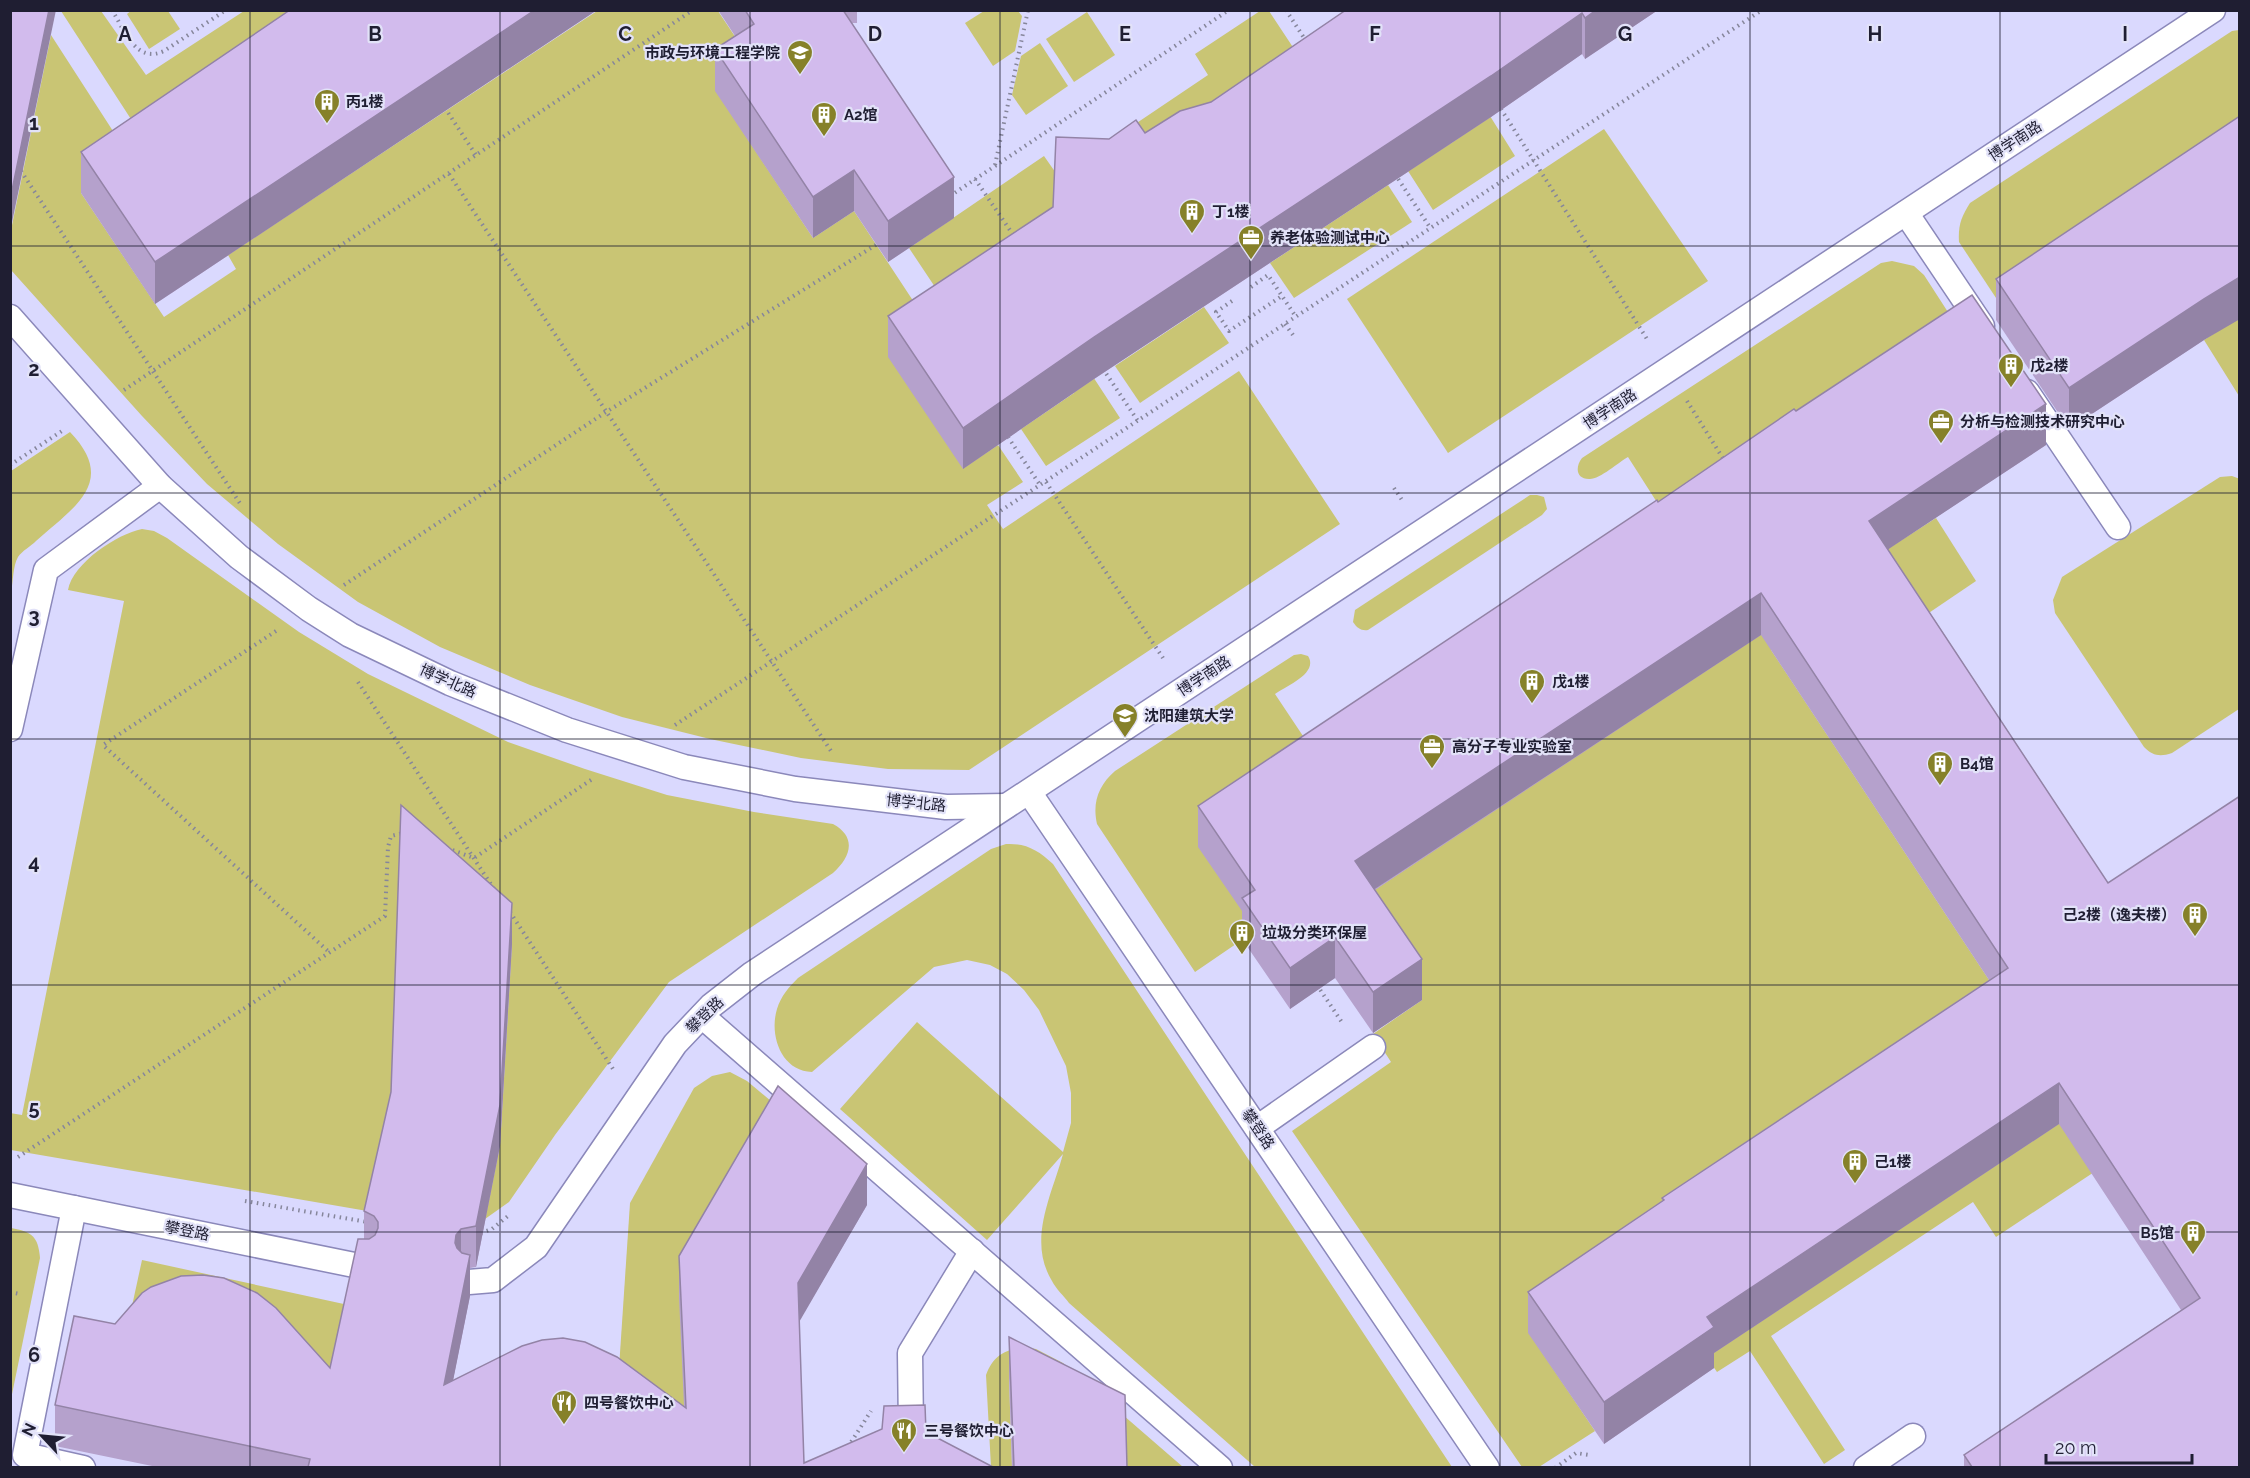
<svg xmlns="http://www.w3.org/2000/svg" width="2250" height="1478" font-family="Raleway,'Noto Sans SC',sans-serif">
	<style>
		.built { fill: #dad9fe }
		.green { fill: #c9c574 }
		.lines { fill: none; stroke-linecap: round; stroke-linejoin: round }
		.service-casing { stroke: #8b88ba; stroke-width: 27 }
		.path { stroke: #86869b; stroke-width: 4; stroke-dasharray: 1.5 4.5; stroke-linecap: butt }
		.service { stroke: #fff; stroke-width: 24 }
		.wall { fill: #b5a1cc }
		.shaded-wall { fill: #9383a6 }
		.building { fill: #d2bbed; stroke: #9383a6; stroke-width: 1.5 }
		.grid { fill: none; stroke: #1f1e32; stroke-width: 1.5; stroke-opacity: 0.55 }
		.labels { text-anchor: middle; stroke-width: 4.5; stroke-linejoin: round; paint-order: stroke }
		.poi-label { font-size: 15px; font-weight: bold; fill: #1f1e32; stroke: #e2e2f8; text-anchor: start }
		.street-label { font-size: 15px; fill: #1f1e32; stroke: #e2e2f8 }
		.grid-label { font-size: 20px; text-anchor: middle; font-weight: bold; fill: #1f1e32; stroke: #e2e2f8; stroke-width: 4.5; stroke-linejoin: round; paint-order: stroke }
	</style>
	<rect width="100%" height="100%" fill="#e2e2f8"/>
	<path class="built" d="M10,11H2239V1467H11Z"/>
	<g class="green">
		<path d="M132,10L168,11L180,29L149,49L127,14Z"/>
		<path d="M61,11H101L146,75L244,11H351L149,147Z"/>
		<path d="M597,11H718L754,65L716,91L813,238L854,211L931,328L963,468L998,445L1023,482L987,505L1003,529L1239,371L1340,524L969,770L888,769L801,758L710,739L622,717L530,685L440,647L358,602L278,544L207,484L142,416L11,270V230L51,35L131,159L81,193L164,317L236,269L228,255Z"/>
		<path d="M984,11H1018L1022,16L1015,51L993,66L965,23Z"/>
		<path d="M1260,11H1269L1312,76L1055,206L953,314L909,248L1044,156L1058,176L1208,75L1195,54Z"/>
		<path d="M1087,12L1115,55L1074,82L1046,39Z"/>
		<path d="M2239,30V158L2006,313L1959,242C1958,226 1961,217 1970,203L2232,31Z"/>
		<path d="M1040,43L1068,86L1026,115L1012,95L1021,56Z"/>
		<path d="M1421,102L1450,144L1490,116L1515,156L1433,210L1408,171Z"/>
		<path d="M1604,129L1708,281L1448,453L1347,299Z"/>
		<path d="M1388,185L1412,222L1294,298L1270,263Z"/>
		<path d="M1892,261L1914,266L1924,275L1966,340L1674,529L1628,457C1619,462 1599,480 1589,479C1576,479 1575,467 1582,458L1881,263Z"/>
		<path d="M2239,305V396L2204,340L2218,331Z"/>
		<path d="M1204,307L1229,343L1140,403L1115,366Z"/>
		<path d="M1065,334L1120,418L1046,466L1021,429L1074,393L1044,348Z"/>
		<path d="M70,432C118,482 74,507 36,541C31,546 22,551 18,557C13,565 13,583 11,593V471Z"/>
		<path d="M2232,476L2240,479L2239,709L2172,753C2160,757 2153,756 2144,747L2055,613L2053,600L2062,577L2220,477Z"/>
		<path d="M1530,495H1537L1544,497L1547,509L1542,515L1368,630C1361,631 1357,628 1353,622L1355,610Z"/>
		<path d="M1936,518L1976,581L1911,625L1869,561Z"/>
		<path d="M142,529L154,531L167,538L299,632L368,674L508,742L585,769L667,795L754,812L833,824C857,837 851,857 833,873L669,982L555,1135L509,1202L485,1219L500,1146L512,944L391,1133L373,1212L11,1150L10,1113L22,1115L124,601L68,590C73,563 117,534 142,529Z"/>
		<path d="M1800,607L1771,650L1999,995L1529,1333L1595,1431L1539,1467H1522L1292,1131L1391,1062L1373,1034L1422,1000L1355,903Z"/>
		<path d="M1301,654L1308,656C1319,673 1286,686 1275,694L1321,763L1255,931L1195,972L1097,824C1092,802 1099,785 1115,771L1294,655Z"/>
		<path d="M1006,844C1026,843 1038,850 1053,864L1452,1467H1255L1069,1303C1064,1296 1056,1289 1052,1281C1027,1240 1052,1195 1063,1154L987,1240L840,1109L917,1022L1063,1152L1071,1123V1093L1066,1066L1039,1010L1024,990L1007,974L990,965L967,960L934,967L812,1072C781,1071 769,1035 777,1009C781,996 789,987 798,978L991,849Z"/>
		<path d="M730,1072L747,1081L821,1143L687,1467L617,1398L630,1203L694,1088L712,1076Z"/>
		<path d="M2025,1095L2153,1133L1996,1237L1973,1202L1771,1336L1845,1450L1824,1464L1750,1351L1717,1372L1684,1324Z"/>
		<path d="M11,1228C32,1232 38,1236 40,1258L11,1399Z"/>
		<path d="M142,1260L353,1306L330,1410L119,1366Z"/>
		<path d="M1023,1347L1036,1349L1063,1363L1183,1467H1126L1009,1378L1012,1467H991L986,1375C993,1356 1004,1350 1023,1347Z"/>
	</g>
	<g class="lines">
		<defs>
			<g id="service">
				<path d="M1906,213L1982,326"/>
				<path d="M10,317L160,486L239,557L309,609L350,635L450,683L567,730L684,767L795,789L946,807L1006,806"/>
				<path d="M2027,392L2118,527"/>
				<path d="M10,729L46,570L160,486"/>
				<path d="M1029,792L1487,1468"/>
				<path d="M702,1016L1220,1468"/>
				<path d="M1257,1128L1373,1047"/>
				<path d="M10,1195L364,1267"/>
				<path d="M74,1208L25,1455L83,1468"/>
				<path d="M469,1282L493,1280L536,1247L675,1044L711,1006L752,974L2213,10"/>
				<path d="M911,1429L910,1353L972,1251"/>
				<path d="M1866,1468L1913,1436"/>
			</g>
		</defs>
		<use href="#service" class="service-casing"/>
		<g class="path">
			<path d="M112,10C125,31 136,64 164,51L226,10"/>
			<path d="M1286,10L1306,41"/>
			<path d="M445,108L476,155"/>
			<path d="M1501,109L1647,339"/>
			<path d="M995,165L1028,10"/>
			<path d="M21,171L241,505"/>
			<path d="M449,174L833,754"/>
			<path d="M1395,174L1431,229"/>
			<path d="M975,179L1014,236"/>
			<path d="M950,196L1229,10"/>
			<path d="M1251,287L1268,275L1296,317"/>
			<path d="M1232,301L1216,312L1229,331L1282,296"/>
			<path d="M1285,324L1293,335"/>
			<path d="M1103,369L1138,421"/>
			<path d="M124,390L693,10"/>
			<path d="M1687,401L1724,460"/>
			<path d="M1008,437L1040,485"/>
			<path d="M10,465L62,431"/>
			<path d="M1046,482L1163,658"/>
			<path d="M1394,488L1402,500"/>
			<path d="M344,585L606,412L879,243"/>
			<path d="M276,631L103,745L329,952"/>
			<path d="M358,682L494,889"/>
			<path d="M675,725L1762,10"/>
			<path d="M447,848L474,858L594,778"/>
			<path d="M510,912L613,1069"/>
			<path d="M1317,985L1343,1024"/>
			<path d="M18,1157L385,916L388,847L391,836L403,833"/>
			<path d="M245,1201L367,1222"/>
			<path d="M481,1233L492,1229L508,1216"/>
			<path d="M10,1292L20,1294"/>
			<path d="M848,1447L871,1411"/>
			<path d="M1555,1468L1576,1453L1589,1455"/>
		</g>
		<use href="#service" class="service"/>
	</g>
	<g class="wall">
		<path d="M290,10H597L155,304L81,193V152Z"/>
		<path d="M718,10H857V23H852L954,218L888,262L854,211L813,238L715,91V49L735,36Z"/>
		<path d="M1346,10H1658L1585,59L1582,54L1491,117L1094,379L963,469L888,357V316L1053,207L1109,139L1145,133L1211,102Z"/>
		<path d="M1996,279L2204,340L2069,429L1996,320Z"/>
		<path d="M2046,445L1888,549L2108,883L2240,1467H1964V1455L2181,1310L2059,1124L1714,1353V1368L1604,1444L1528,1333V1292L1662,1201V1198L1989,980L1761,635L1375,890L1422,1000L1373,1033L1335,978L1290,1009L1242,939V911L1198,847V806L1658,502Z"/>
		<path d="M512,944L500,1146L476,1267L470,1268V1296L453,1380L684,1406L679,1298V1256L867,1205L799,1321L804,1463L926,1432L993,1467H157L55,1446V1405L330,1368L364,1239V1211Z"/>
		<path d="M1009,1337L1127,1467H1012L1009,1378Z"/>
	</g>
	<g class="shaded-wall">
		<path d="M49,10H56L10,232V200Z"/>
		<path d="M535,10H597L155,304V262Z"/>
		<path d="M1596,10H1658L1585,59V18Z"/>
		<path d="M1582,13V54L1491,117L1094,379L963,469V428L1094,337Z"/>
		<path d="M854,170V211L813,238V197Z"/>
		<path d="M954,177V218L888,262V221Z"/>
		<path d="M2240,277V319L2204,340L2069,429V388L2204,299Z"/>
		<path d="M2046,404V445L1869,562V521Z"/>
		<path d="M1761,593V635L1355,902V861Z"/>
		<path d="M512,903V944L500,1146L476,1267V1226Z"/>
		<path d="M1335,937V978L1290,1009V968Z"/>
		<path d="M1422,959V1000L1373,1033V992Z"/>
		<path d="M2059,1083V1124L1714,1353V1368L1604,1444V1402L1707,1317Z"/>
		<path d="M867,1164V1205L798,1324V1283Z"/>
		<path d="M461,1229V1270L455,1243L456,1235Z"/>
		<path d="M470,1255V1296L444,1426V1385Z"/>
	</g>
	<g class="building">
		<path d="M10,10H49L10,200Z"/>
		<path d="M290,10H535L155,262L81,152Z"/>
		<path d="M745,10H843L954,177L888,221L854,170L813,197L715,49L754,24Z"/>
		<path d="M1346,10H1596L1585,18L1582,13L1491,76L1094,337L963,428L888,316L1053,207L1056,137L1109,139L1136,120L1145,133L1180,111L1211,102Z"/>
		<path d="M2240,116V277L2204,299L2069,388L1996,279Z"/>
		<path d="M1972,295L2046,404L1869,521L2108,883L2240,796V1467H1972L1964,1455L2200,1298L2059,1083L1707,1317L1714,1327L1604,1402L1528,1292L1664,1200L1662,1198L2008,968L1761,593L1355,861L1422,959L1373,992L1335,937L1290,968L1242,898L1255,890L1198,806L1657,500L1658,502L1794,409L1796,411Z"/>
		<path d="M401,805L512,903L500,1105L476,1226L461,1229L456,1235L455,1243L457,1248L462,1253L470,1255L444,1385L522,1346L542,1340L563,1338L585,1342L617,1357L686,1408L679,1256L778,1086L867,1164L798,1283L804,1463L882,1429L884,1406L925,1405L926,1432L993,1467H308L310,1459L55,1405L74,1316L115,1324L142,1293L151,1287L181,1276L203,1275L224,1278L257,1293L276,1308L330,1368L358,1239H369L375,1235L378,1228V1222L374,1216L364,1211L391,1092Z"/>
		<path d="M1009,1337L1125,1395L1127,1467H1014Z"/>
	</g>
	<path class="grid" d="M250,10V1468M500,10V1468M750,10V1468M1000,10V1468M1250,10V1468M1500,10V1468M1750,10V1468M2000,10V1468M10,246H2240M10,493H2240M10,739H2240M10,985H2240M10,1232H2240"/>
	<defs>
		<symbol id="university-pin" viewBox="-11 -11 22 30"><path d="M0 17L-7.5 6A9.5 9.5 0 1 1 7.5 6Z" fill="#868129" stroke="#e2e2f8"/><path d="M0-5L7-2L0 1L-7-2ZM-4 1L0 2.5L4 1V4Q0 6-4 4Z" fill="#fff"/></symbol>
		<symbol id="building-pin" viewBox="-11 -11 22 30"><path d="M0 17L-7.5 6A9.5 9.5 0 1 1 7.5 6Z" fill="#868129" stroke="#e2e2f8"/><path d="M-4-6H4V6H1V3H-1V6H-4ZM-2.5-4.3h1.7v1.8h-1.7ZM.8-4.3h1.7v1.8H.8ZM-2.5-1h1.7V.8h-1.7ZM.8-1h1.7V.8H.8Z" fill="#fff"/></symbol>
		<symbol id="office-pin" viewBox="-11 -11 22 30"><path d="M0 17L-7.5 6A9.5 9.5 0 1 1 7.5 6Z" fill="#868129" stroke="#e2e2f8"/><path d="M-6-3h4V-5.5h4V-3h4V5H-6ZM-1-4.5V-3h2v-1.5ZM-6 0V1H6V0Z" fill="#fff"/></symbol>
		<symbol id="restaurant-pin" viewBox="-11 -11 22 30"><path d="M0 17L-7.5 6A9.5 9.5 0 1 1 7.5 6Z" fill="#868129" stroke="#e2e2f8"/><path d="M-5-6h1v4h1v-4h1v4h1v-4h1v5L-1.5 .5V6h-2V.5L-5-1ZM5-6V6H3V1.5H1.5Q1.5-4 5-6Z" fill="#fff"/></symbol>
	</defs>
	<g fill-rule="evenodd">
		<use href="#university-pin" x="785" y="38" width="30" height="40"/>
		<use href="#building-pin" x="312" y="87" width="30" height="40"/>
		<use href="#building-pin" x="809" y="100" width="30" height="40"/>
		<use href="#building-pin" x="1177" y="197" width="30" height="40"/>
		<use href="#office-pin" x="1236" y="223" width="30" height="40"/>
		<use href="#building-pin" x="1996" y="351" width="30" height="40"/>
		<use href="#office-pin" x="1926" y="407" width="30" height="40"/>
		<use href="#building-pin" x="1517" y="667" width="30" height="40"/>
		<use href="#university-pin" x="1110" y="701" width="30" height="40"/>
		<use href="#office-pin" x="1417" y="732" width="30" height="40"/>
		<use href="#building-pin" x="1925" y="749" width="30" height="40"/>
		<use href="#building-pin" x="2180" y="900" width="30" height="40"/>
		<use href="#building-pin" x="1227" y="918" width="30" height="40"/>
		<use href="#building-pin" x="1840" y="1147" width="30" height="40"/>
		<use href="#building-pin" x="2178" y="1218" width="30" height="40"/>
		<use href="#restaurant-pin" x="549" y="1388" width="30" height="40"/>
		<use href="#restaurant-pin" x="889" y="1416" width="30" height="40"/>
	</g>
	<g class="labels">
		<g class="poi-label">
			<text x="780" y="58" text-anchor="end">市政与环境工程学院</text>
			<text x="346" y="107">丙1楼</text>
			<text x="844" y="120">A2馆</text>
			<text x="1212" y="217">丁1楼</text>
			<text x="1270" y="243">养老体验测试中心</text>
			<text x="2030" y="371">戊2楼</text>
			<text x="1960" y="427">分析与检测技术研究中心</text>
			<text x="1552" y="687">戊1楼</text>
			<text x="1144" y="721">沈阳建筑大学</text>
			<text x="1452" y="752">高分子专业实验室</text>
			<text x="1960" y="769">B4馆</text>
			<text x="2176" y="920" text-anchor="end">己2楼（逸夫楼）</text>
			<text x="1262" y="938">垃圾分类环保屋</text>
			<text x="1874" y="1167">己1楼</text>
			<text x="2174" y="1238" text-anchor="end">B5馆</text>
			<text x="584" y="1408">四号餐饮中心</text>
			<text x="924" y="1436">三号餐饮中心</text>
		</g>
		<g class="street-label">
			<text transform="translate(2015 141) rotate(-33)" y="5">博学南路</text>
			<text transform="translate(1610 409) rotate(-33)" y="5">博学南路</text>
			<text transform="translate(1204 676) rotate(-33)" y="5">博学南路</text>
			<text transform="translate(448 681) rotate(24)" y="5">博学北路</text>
			<text transform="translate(916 803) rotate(6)" y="5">博学北路</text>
			<text transform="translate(705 1015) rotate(-44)" y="5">攀登路</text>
			<text transform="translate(1258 1129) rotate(56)" y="5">攀登路</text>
			<text transform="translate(187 1231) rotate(11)" y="5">攀登路</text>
		</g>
	</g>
	<g class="grid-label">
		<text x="125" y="41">A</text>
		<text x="375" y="41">B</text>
		<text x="625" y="41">C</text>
		<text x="875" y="41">D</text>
		<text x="1125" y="41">E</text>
		<text x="1375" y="41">F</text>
		<text x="1625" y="41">G</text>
		<text x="1875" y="41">H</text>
		<text x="2125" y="41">I</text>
		<text x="34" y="130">1</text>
		<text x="34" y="376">2</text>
		<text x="34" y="623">3</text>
		<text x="34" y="869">4</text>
		<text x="34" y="1115">5</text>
		<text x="34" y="1362">6</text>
	</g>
	<rect width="2250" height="1478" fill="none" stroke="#1f1e32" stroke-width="24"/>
	<g transform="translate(42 1436) rotate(296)" stroke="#e2e2f8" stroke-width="4.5" paint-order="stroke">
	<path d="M0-4.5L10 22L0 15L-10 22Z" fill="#1f1e32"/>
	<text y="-9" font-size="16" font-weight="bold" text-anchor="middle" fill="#1f1e32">N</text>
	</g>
	<path d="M2046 1454v9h146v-9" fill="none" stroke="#1f1e32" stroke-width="3"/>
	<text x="2055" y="1454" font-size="18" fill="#1f1e32" stroke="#e2e2f8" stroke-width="4.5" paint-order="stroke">20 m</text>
</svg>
